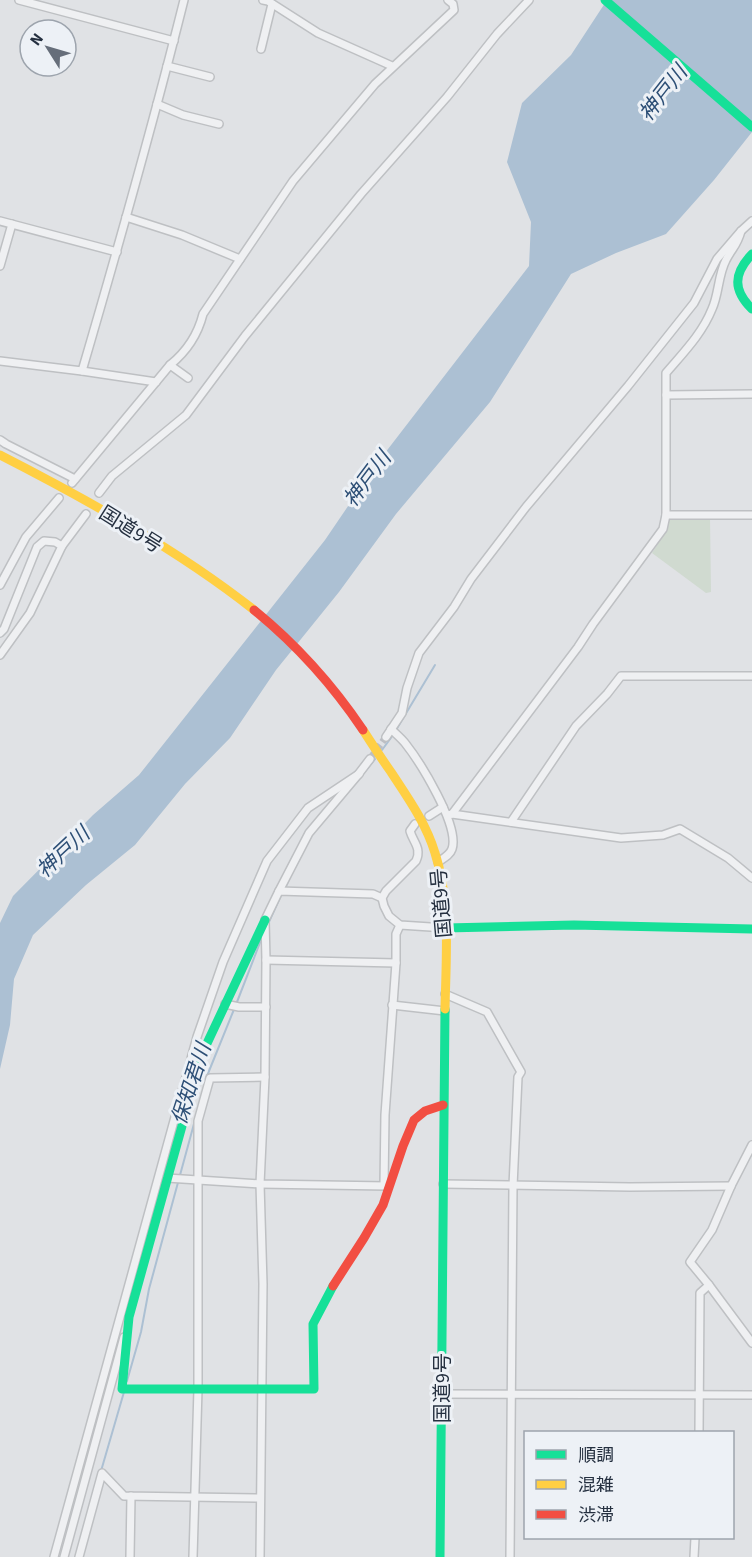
<svg xmlns="http://www.w3.org/2000/svg" width="752" height="1557" font-family="'Source Sans 3','Noto Sans JP',sans-serif">
	<style>
		.green { fill: #d0dad0 }
		.water { fill: #acc0d3 }
		.lines { fill: none; stroke-linecap: round; stroke-linejoin: round }
		.stream { stroke: #acc0d3; stroke-width: 2 }
		.street-tunnel { stroke: #bbbec4; stroke-width: 7; stroke-dasharray: 7 3.5; stroke-linecap: butt }
		.street-casing { stroke: #bec0c3; stroke-width: 10 }
		.street { stroke: #eff0f2; stroke-width: 7 }
		.fast { stroke: #16e098; stroke-width: 9 }
		.slow { stroke: #ffcf43; stroke-width: 9 }
		.jam { stroke: #f24e42; stroke-width: 9 }
		.labels { text-anchor: middle; stroke-width: 6; stroke-linejoin: round; paint-order: stroke }
		.street-label { font-size: 20px; fill: #253040; stroke: #edf1f6 }
		.water-label { font-size: 21px; font-style: italic; fill: #2d4f76; stroke: #edf1f6 }
	</style>
	<rect width="100%" height="100%" fill="#e0e2e5"/>
	<path class="green" d="M710,517L711,592L706,593L652,553L666,531L668,518Z"/>
	<path class="water" d="M607,0H752V132L714,180L666,234L616,253L571,274L490,402L396,514L339,592L276,670L230,738L185,784L135,845L86,885L33,935L14,979L10,1025L0,1069V923L13,896L93,815L139,775L325,540L378,462L529,266L531,222L507,162L522,103L571,55Z"/>
	<g class="lines">
		<g class="stream">
			<path d="M396,730L435,665"/>
			<path d="M382,750L393,735"/>
			<path d="M352,787L375,759"/>
			<path d="M285,888L291,875"/>
			<path d="M268,924L282,893"/>
			<path d="M127,1381L141,1332L149,1289L207,1076L237,1002L261,940"/>
			<path d="M101,1471L124,1392"/>
		</g>
		<path class="street-tunnel" d="M370,759L386,737"/>
		<defs>
			<g id="street">
				<path d="M19,0L174,41"/>
				<path d="M263,0L268,1L318,33L392,66"/>
				<path d="M261,49L272,4"/>
				<path d="M167,66L210,77"/>
				<path d="M157,104L183,115L219,124"/>
				<path d="M126,217L182,235L240,259"/>
				<path d="M0,221L117,252"/>
				<path d="M0,266L12,224"/>
				<path d="M0,361L82,371L156,382"/>
				<path d="M170,365L188,378"/>
				<path d="M82,371C118,248 153,124 184,0"/>
				<path d="M666,395L752,394"/>
				<path d="M0,440L6,444L75,479"/>
				<path d="M72,483L170,365C186,352 198,334 203,314L293,181L375,84L454,10L453,4L448,0"/>
				<path d="M99,493L112,476L186,415L245,336L361,194L447,97L497,34L529,0"/>
				<path d="M666,515H752"/>
				<path d="M0,585L26,537L59,498"/>
				<path d="M0,633L4,629L37,547L44,541L55,542L62,546"/>
				<path d="M0,655L30,613L62,546L86,514"/>
				<path d="M391,729C396,734 401,738 405,743C420,762 460,826 452,849C450,855 444,858 438,862"/>
				<path d="M386,737L402,713L407,688L419,653L454,607L471,579L526,507L628,386L694,303L717,259L741,231L752,221"/>
				<path d="M452,814L621,838L663,835L680,829L728,858L752,878"/>
				<path d="M448,815L452,814L578,647L593,624L663,529L666,515V373C683,353 702,334 712,309C719,294 718,275 726,260C732,248 737,246 741,231"/>
				<path d="M429,816L443,807"/>
				<path d="M511,822L576,726L607,694L621,676H752"/>
				<path d="M415,824L410,831C413,842 422,848 416,861L386,891L382,898L384,906L389,916L400,925L446,928"/>
				<path d="M279,891L309,833L357,776L370,759"/>
				<path d="M266,960L396,963V934L400,925"/>
				<path d="M445,994L487,1012L521,1072L518,1077L513,1186L510,1557"/>
				<path d="M225,1004L239,1007H266"/>
				<path d="M392,1005L445,1011"/>
				<path d="M752,1145L731,1186L712,1230L690,1262L709,1285L752,1343"/>
				<path d="M167,1178L260,1184L387,1186"/>
				<path d="M443,1184L630,1187L731,1186"/>
				<path d="M384,1185L385,1115L396,963"/>
				<path d="M442,1394L752,1395"/>
				<path d="M699,1432L700,1293L709,1285"/>
				<path d="M54,1557L197,1037L223,962L267,861L308,808L359,774"/>
				<path d="M64,1557L124,1337"/>
				<path d="M79,1557L102,1473L124,1496L260,1498"/>
				<path d="M130,1557L131,1496"/>
				<path d="M193,1557L198,1389V1121L210,1078L265,1077"/>
				<path d="M260,1557L263,1284L260,1184L265,1077L266,960L265,920L279,891L373,894L382,898"/>
				<path d="M694,1557L695,1538"/>
			</g>
		</defs>
		<use href="#street" class="street-casing"/>
		<use href="#street" class="street"/>
		<g class="fast">
			<path d="M605,0L752,127"/>
			<path d="M752,254C733,274 733,290 752,309"/>
			<path d="M265,920L202,1054L129,1317L122,1389H314L313,1324L333,1286"/>
			<path d="M446,928L574,925L752,929"/>
			<path d="M440,1557L445,1009"/>
		</g>
		<g class="slow">
			<path d="M0,455C86,499 178,550 254,610"/>
			<path d="M363,730C372,744 381,758 391,772C408,798 426,823 435,853C451,902 446,957 445,1009"/>
		</g>
		<g class="jam">
			<path d="M254,610C297,645 332,684 363,730"/>
			<path d="M333,1286L364,1238L383,1205L403,1146L414,1120L425,1111L443,1105"/>
		</g>
	</g>
	<g class="labels">
		<g class="street-label">
			<text transform="translate(131 529) rotate(32)" y="7">国道9号</text>
			<text transform="translate(441 903) rotate(-95)" y="7">国道9号</text>
			<text transform="translate(442 1388) rotate(-90)" y="7">国道9号</text>
		</g>
		<g class="water-label">
			<text transform="translate(663 93) rotate(-52)" y="7">神戸川</text>
			<text transform="translate(367 479) rotate(-53)" y="7">神戸川</text>
			<text transform="translate(63 852) rotate(-43)" y="7">神戸川</text>
			<text transform="translate(191 1084) rotate(-72)" y="7">保知君川</text>
		</g>
	</g>
	<rect x="524" y="1431" width="210" height="108" fill="#edf1f6" stroke="#9da4ad" stroke-width="1.5"/>
	<rect x="536" y="1450" width="30" height="9" fill="#16e098" stroke="#9da4ad" stroke-width="1.5"/>
	<text x="578" y="1461" font-size="18" fill="#253040">順調</text>
	<rect x="536" y="1480" width="30" height="9" fill="#ffcf43" stroke="#9da4ad" stroke-width="1.5"/>
	<text x="578" y="1491" font-size="18" fill="#253040">混雑</text>
	<rect x="536" y="1510" width="30" height="9" fill="#f24e42" stroke="#9da4ad" stroke-width="1.5"/>
	<text x="578" y="1521" font-size="18" fill="#253040">渋滞</text>
	<g transform="translate(48 48) rotate(307)"><circle r="28" fill="#edf1f6" stroke="#9da4ad" stroke-width="1.5"/>
	<path d="M0-4.5L10 22L0 15L-10 22Z" fill="#666e7a"/>
	<text y="-9" font-size="16" font-weight="bold" text-anchor="middle" fill="#253040">N</text>
	</g>
</svg>
